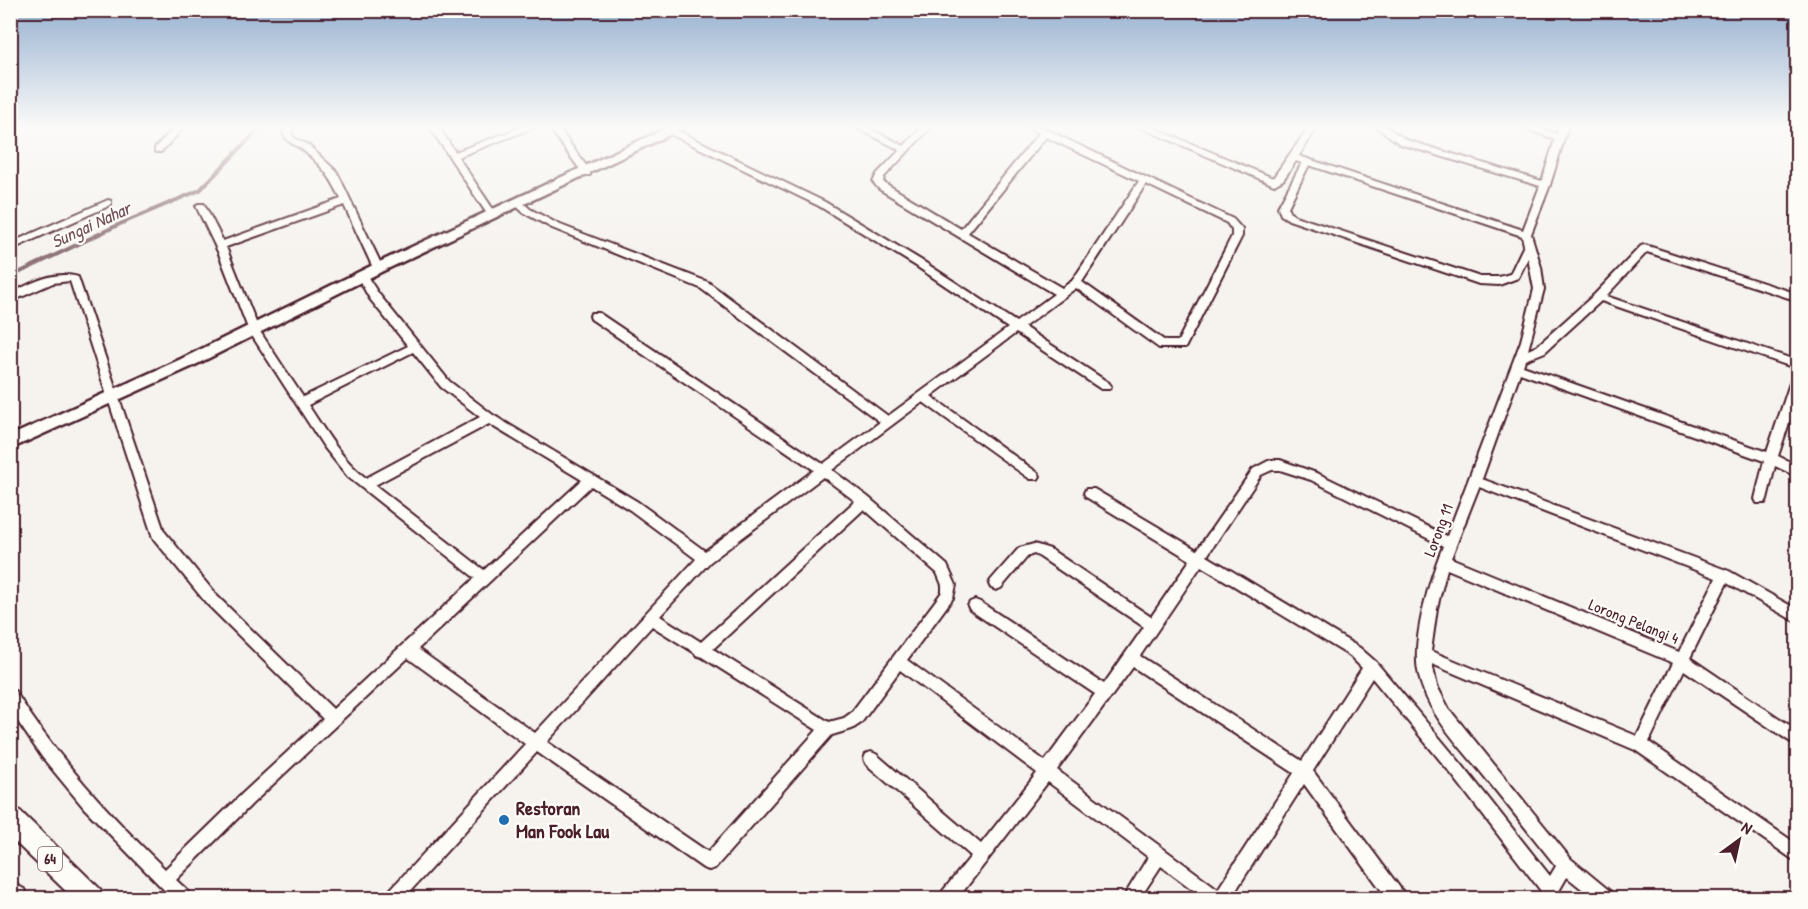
<svg xmlns="http://www.w3.org/2000/svg" width="1808" height="909" font-family="'Patrick Hand',sans-serif">
	<style>
		.lines { fill: none; stroke-linecap: round; stroke-linejoin: round }
		.stream { stroke: #8e7378; stroke-width: 4 }
		.street-casing { stroke: #4a1f2b; stroke-width: 4 }
		.secondary-casing { stroke: #4a1f2b; stroke-width: 5 }
		.primary-casing { stroke: #4a1f2b; stroke-width: 4 }
		.street { fill: #fdfcf7; fill-rule: evenodd }
		.secondary { fill: #fdfcf7; fill-rule: evenodd }
		.primary { fill: #fdfcf7; fill-rule: evenodd }
		.poi-dot { fill: #1f6fb2; stroke: #fdfcf7; stroke-width: 2 }
		.labels { text-anchor: middle; stroke-width: 4.5; stroke-linejoin: round; paint-order: stroke }
		.shield { fill: #fdfcf7; stroke: #806168; stroke-width: 1.5 }
		.shield-label { font-size: 15px; font-weight: bold; fill: #4a1f2b }
		.street-label { font-size: 16px; fill: #4a1f2b; stroke: #fdfcf7 }
		.water-label { font-size: 18px; font-style: italic; fill: #725058; stroke: #fdfcf7 }
		.near-poi-label { font-size: 20px; font-weight: bold; fill: #4a1f2b; stroke: #fdfcf7; text-anchor: start }
	</style>
	<rect width="100%" height="100%" fill="#f6f3ef"/>
	<filter id="ink" filterUnits="userSpaceOnUse"><feTurbulence type="fractalNoise" baseFrequency=".0167" numOctaves="2"/><feDisplacementMap in="SourceGraphic" scale="12" xChannelSelector="R" yChannelSelector="G"/><feConvolveMatrix kernelMatrix="1 2 1 2 8 2 1 2 1" color-interpolation-filters="sRGB"/></filter>
	<g filter="url(#ink)">
		<g class="lines">
			<path class="stream" d="M10,277L120,224L200,190L262,126"/>
			<defs>
				<g id="street">
					<path d="M176,126H185L161,152H155V148Z"/>
					<path d="M286,126H295L291,133L294,138L308,145L337,172L383,268L382,270H374L344,205L226,247L259,330L303,397L408,346L370,299L358,278L359,276H367L378,293L449,381L493,415L638,502L705,551L814,470L591,319L590,316L591,313H599L823,464L880,422L700,288L552,228L524,213L515,205V201H521L530,209L558,224L708,282L888,416L1008,328L916,266L819,206L670,134V130H676L825,202L924,262L1016,322L1054,294L879,189L873,182L877,174L900,150L853,126H865L904,146L923,126H932L884,177L883,182L961,229L1039,133L1027,126H1039L1233,219L1242,229V236L1185,348H1159L1076,288L1024,327L1109,383L1111,386L1109,389H1101L1016,333L931,396L1038,473L1040,476L1038,479H1030L923,402L832,470L868,497L947,565L956,585L953,598L907,660L1045,761L1095,694L970,610L968,606L970,602L975,600L980,602L1104,684L1144,627L1040,557L1034,554L1028,556L1001,588L996,590L991,588L989,584L991,580L1019,548L1034,544L1050,549L1151,617L1190,560L1086,497L1084,493L1086,489H1094L1197,550L1253,469L1270,460H1280L1319,474L1447,536L1521,341L1534,289L1528,258L1518,278L1499,285L1479,284L1289,220L1281,215L1278,207L1302,163L1296,161L1283,180L1274,185L1137,126H1149L1273,178L1307,130L1306,126H1315V130L1299,156L1523,230L1540,186L1400,144L1375,126H1385L1406,140L1542,181L1555,139L1518,126H1533L1557,134L1559,126H1568L1550,185L1531,234L1541,267L1544,289L1528,350L1537,346L1595,294L1641,246L1645,245L1798,294V301L1647,252L1606,296L1798,361V369L1601,301L1545,352L1525,360L1523,366L1767,452L1792,377L1798,373V396L1778,456L1798,466V477L1775,466L1767,499L1765,503H1757L1755,499L1764,461L1520,373L1482,479L1729,571L1798,610V623L1727,583L1690,658L1798,731V747L1684,670L1649,742L1798,845V863L1635,750L1432,664L1437,686L1449,709L1571,859L1611,892L1613,898H1593L1567,877L1555,898H1538L1541,891L1453,776L1372,678L1313,771L1403,892L1405,898H1387L1304,784L1231,898H1204L1161,866L1140,898H1123L1148,857L1048,782L958,898H940L942,892L971,856L866,764L864,759L866,754L871,752L876,754L981,844L1037,773L900,670L861,723L852,729L832,735L715,868L709,870L703,868L537,752L404,898H386L388,892L525,744L408,658L253,803L176,880L189,892L191,898H172L84,808L42,757L10,710V689L15,691C57,758 109,814 165,869L243,793L323,719L207,604L153,538L70,281L53,283L10,302V294C31,283 54,270 78,277L164,531L217,596L333,709L475,578L348,477L324,447L249,331L219,254L196,206L198,204H204L223,241L341,199C331,177 323,167 304,151C295,143 289,145 283,133ZM1046,137L1139,181L1072,281L1062,288L968,233ZM1309,165L1522,236L1524,245L1510,274L1499,277H1480L1295,216L1289,212L1288,207ZM1146,184L1227,223L1232,230V236L1178,341H1165L1082,282ZM413,352L441,387L480,417L366,478C341,459 325,430 308,405ZM489,424L582,480L484,570L375,485ZM1272,470H1280L1311,480L1443,546C1430,578 1412,637 1418,671C1425,712 1459,745 1484,776C1508,806 1532,836 1556,866L1550,876L1463,766L1376,662L1360,648L1207,556L1261,475ZM823,477L855,501L701,642L660,616L710,562ZM591,486L630,510L696,559L535,733L418,649ZM1479,487L1716,578L1679,652L1451,558ZM864,509L937,573L942,585V592L851,713L844,718L829,722L713,649ZM1201,566L1350,656L1362,668L1302,761L1140,656ZM1447,569L1673,663L1637,736L1431,651L1437,608ZM652,626L695,653L696,655L702,657L817,730L708,852L547,742ZM1133,667L1294,773L1218,889L1057,770Z"/>
					<path d="M429,126H438L455,152L525,126H538L458,157L497,215L495,217H489Z"/>
					<path d="M548,126H557L590,171V175H584Z"/>
					<path d="M108,200L111,201V205L10,250V243Z"/>
				</g>
				<path id="secondary" d="M671,126H688L383,271L191,367L10,449V436L181,359L373,265Z"/>
				<g id="primary">
					<path d="M10,807L19,810L100,889L104,898H73L10,837Z"/>
					<path d="M10,882L24,889L28,898H10Z"/>
				</g>
			</defs>
			<use href="#street" class="street-casing"/>
			<use href="#secondary" class="secondary-casing"/>
			<use href="#primary" class="primary-casing"/>
			<use href="#street" class="street"/>
			<use href="#secondary" class="secondary"/>
			<use href="#primary" class="primary"/>
		</g>
	</g>
	<linearGradient id="sky" x2="0" y2="1"><stop stop-color="#96b0d0"/><stop offset="0.5" stop-color="#fbfaf8"/><stop offset="1" stop-color="#fbfaf8" stop-opacity="0"/></linearGradient>
	<rect width="1808" height="254" fill="url(#sky)"/>
	<circle class="poi-dot" cx="504" cy="820" r="6"/>
	<g class="labels">
		<rect class="shield" x="38" y="847" width="24" height="24" rx="4.5"/>
		<g class="shield-label">
			<text x="50" y="864">64</text>
		</g>
		<g class="street-label">
			<text transform="translate(1438 530) rotate(-69)" y="6">Lorong 11</text>
			<text transform="translate(1634 621) rotate(22)" y="6">Lorong Pelangi 4</text>
		</g>
		<g class="water-label">
			<text transform="translate(91 225) rotate(-25)" y="6">Sungai Nahar</text>
		</g>
		<g class="near-poi-label">
			<text x="516" y="815">Restoran<tspan x="516" dy="23">Man Fook Lau</tspan></text>
		</g>
	</g>
	<rect width="1808" height="909" fill="none" stroke="#fdfcf7" stroke-width="36"/>
	<rect x="18" y="18" width="1772" height="873" fill="none" stroke="#4a1f2b" stroke-width="2" filter="url(#ink)"/>
	<g transform="translate(1739 840) rotate(33)" stroke="#fdfcf7" stroke-width="4.5" paint-order="stroke">
	<path d="M0-4.5L10 22L0 15L-10 22Z" fill="#4a1f2b"/>
	<text y="-9" font-size="16" font-weight="bold" text-anchor="middle" fill="#4a1f2b">N</text>
	</g>
</svg>
